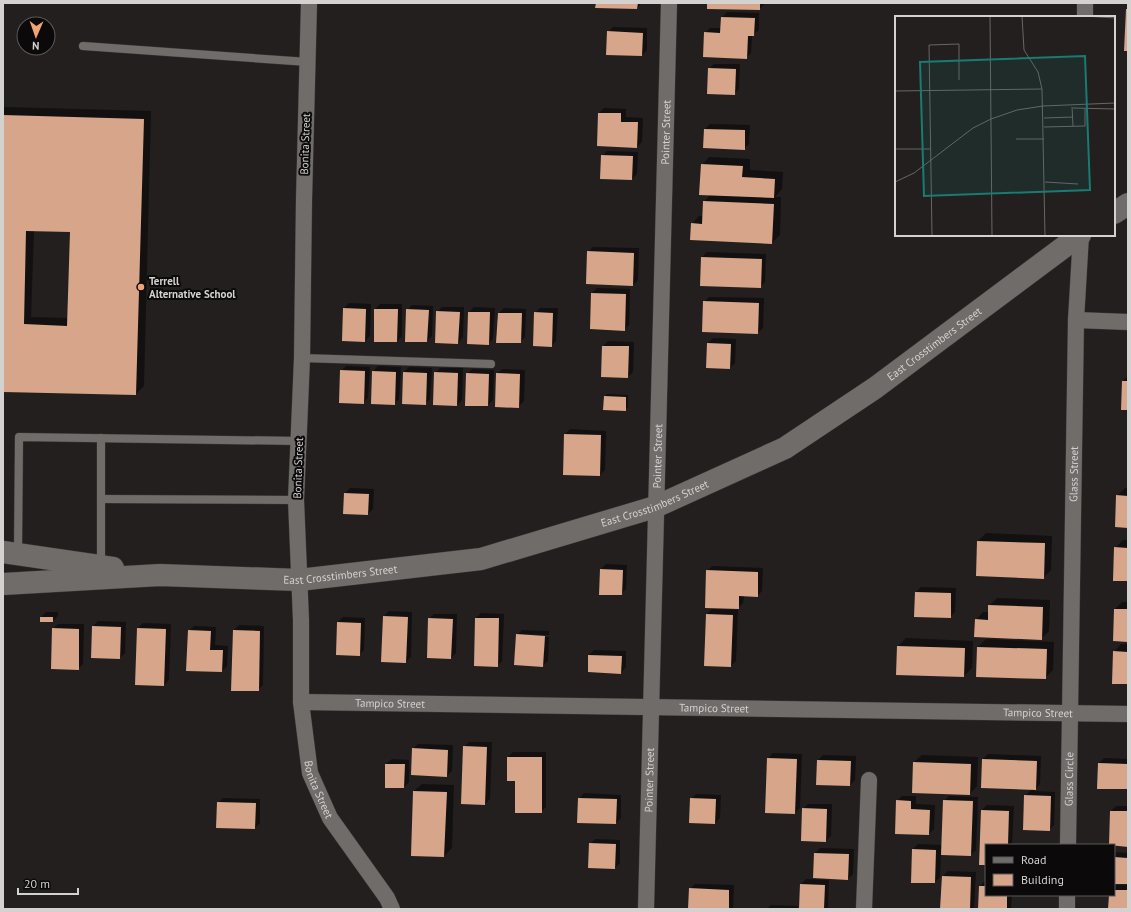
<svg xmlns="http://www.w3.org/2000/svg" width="1131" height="912" font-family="'PT Sans',sans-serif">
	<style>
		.shadow { fill: #0007; fill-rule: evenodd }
		.building { fill: #d7a589; fill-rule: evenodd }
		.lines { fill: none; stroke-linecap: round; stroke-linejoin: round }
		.lane-casing { stroke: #3b3938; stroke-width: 9 }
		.street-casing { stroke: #3b3938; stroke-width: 17 }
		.secondary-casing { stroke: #3b3938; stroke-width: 23 }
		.lane { stroke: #6f6c6a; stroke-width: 8 }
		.street { stroke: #6f6c6a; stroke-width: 16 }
		.secondary { stroke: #6f6c6a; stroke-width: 22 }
		.poi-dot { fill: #efa377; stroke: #0b0909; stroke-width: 1.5 }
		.labels { text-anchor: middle; stroke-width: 4; stroke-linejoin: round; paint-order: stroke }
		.street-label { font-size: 11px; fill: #d4d2d1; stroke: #0b0909 }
		.poi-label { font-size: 11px; font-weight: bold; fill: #d4d2d1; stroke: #0b0909; text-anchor: start }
		.inset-road { fill: none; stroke: #696766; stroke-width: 1 }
		.view { fill: #197b73; fill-opacity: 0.15; stroke: #197b73; stroke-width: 2 }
		.inset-edge { fill: none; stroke: #d4d2d1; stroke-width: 2 }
	</style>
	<rect width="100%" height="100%" fill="#221f1e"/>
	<g class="shadow">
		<path d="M597,3H642L637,8Z"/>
		<path d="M708,3H765L760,9Z"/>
		<path d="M727,12L759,13V30L752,35L751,53L746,58L705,33L710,28H722V17Z"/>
		<path d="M613,27L647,28V50L642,55L608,32Z"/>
		<path d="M714,64H740L739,89L734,94L709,69Z"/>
		<path d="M3,107L151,111L144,386L136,394L3,391ZM34,230L71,231L68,318L31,317Z"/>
		<path d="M604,108L626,109V117L643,118L642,142L637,147L598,145L599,113Z"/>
		<path d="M710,124L750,125L749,144L744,149L704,148L705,129Z"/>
		<path d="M607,151L638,152L637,174L632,179L602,156Z"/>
		<path d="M709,157L750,159V170L783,172L782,189L775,197H781L780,235L772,243L692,224L699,216H703L704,202L711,194L702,165Z"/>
		<path d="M593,247L639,248L638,280L633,285L588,252Z"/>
		<path d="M707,252L766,254L765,282L760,287L702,257Z"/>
		<path d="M597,288L630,289L629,325L624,330L591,329L592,293Z"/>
		<path d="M709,297L764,298L763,328L758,333L704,302Z"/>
		<path d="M349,303L371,304L370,336L365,341L344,308Z"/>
		<path d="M380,304H402V336L397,341L375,309Z"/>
		<path d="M412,305L433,306L432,336L427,341H406L407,310Z"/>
		<path d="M442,307H464L463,337L458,343L437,312Z"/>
		<path d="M474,307L495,308L493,339L488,344L469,312Z"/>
		<path d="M504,308L526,309L525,337L520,342L499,313Z"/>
		<path d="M540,308H558L556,341L551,346L535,313Z"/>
		<path d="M713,338L736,339L735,363L730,368L707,367L708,343Z"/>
		<path d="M608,341L634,342L633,372L628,377L602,376L603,346Z"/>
		<path d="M346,366L370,367L368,398L363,403L341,371Z"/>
		<path d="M378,366L401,367L399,399L394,404L373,371Z"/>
		<path d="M409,367L432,368L430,399L425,404L404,372Z"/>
		<path d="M440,368H463L462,400L457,405L435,373Z"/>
		<path d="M472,369L494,370L493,400L488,405L467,374Z"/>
		<path d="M502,369L525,370L524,401L519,406L497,374Z"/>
		<path d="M1128,376V409L1123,381Z"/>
		<path d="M607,394L628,395V407L625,410L605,396Z"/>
		<path d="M570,429L606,431L605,470L600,475L565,434Z"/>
		<path d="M350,488L374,489L373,509L368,514L345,493Z"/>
		<path d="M1125,488H1128V527L1117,496Z"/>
		<path d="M986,533L1052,536L1051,570L1043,578L977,575L978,541Z"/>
		<path d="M1123,540H1128V580L1115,548Z"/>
		<path d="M606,564L627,565L626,589L621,594L601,569Z"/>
		<path d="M712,566L763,568L762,591L757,596H744L743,603L738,608L707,571Z"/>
		<path d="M921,587L956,588L955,612L950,617L916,592Z"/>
		<path d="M997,598L1050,600L1049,631L1041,639L976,620L983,612H989V606Z"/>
		<path d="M1122,602H1128V641L1115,609Z"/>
		<path d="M712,609L738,610L736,661L731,666L707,614Z"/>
		<path d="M389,611L412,612L411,657L406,662L384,616Z"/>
		<path d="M46,612H58V616L53,621L41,617Z"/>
		<path d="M481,613L504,614L502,661L497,666L475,665L476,618Z"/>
		<path d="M434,614H457L456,653L451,658L429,619Z"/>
		<path d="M343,617L365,618L364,650L359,655L338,622Z"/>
		<path d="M98,621L126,622L125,653L120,658L93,626Z"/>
		<path d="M143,623L171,624L169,680L164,685L138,628Z"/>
		<path d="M58,624H84L83,664L78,669L53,629Z"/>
		<path d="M239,625L264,626L263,685L258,690L234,630Z"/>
		<path d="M194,626L216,627L215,645L228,646L227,666L222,671L189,631Z"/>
		<path d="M522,630L549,631V635L520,634V636L549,637L548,661L542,666L517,635Z"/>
		<path d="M906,638L973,641L972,668L964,676L897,674L898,646Z"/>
		<path d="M986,639L1054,642L1053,670L1045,678L978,647Z"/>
		<path d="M1121,644H1128V683L1114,652Z"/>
		<path d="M594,650L626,651V667L621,673L589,655Z"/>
		<path d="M469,742H492L490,799L485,804L464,747Z"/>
		<path d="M418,744L453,745L452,771L447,776L413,749Z"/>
		<path d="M513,752H546V807L541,812L516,780L508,757Z"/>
		<path d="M773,753L802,754L800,808L795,813L768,758Z"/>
		<path d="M988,754L1041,756L1040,784L1034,791L1055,792L1054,825L1049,830L1025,796L1032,789L983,759Z"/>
		<path d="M823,755L856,756L855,780L850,785L817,784L818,760Z"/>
		<path d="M922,755L978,757L977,786L970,794L914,762Z"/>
		<path d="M1104,758L1128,759V788L1099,763Z"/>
		<path d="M392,759L409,760V782L404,787L386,764Z"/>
		<path d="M422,784L454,785L452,848L444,856L414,791Z"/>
		<path d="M584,793L621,795V818L616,823L579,799Z"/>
		<path d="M696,794L721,795L720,818L715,823L690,822L691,799Z"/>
		<path d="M902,796H916V804L935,805L934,829L929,834L897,801Z"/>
		<path d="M949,796L978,797L976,850L971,855L941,854L940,877L935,882L913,849L918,844L943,845L944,801Z"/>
		<path d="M223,798L260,799V823L255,828L218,803Z"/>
		<path d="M808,804H832L831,836L826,841L803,809Z"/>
		<path d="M987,805L1014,806L1012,845H986V864L982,810Z"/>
		<path d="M1116,806H1128V846L1111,811Z"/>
		<path d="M595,839L620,840V863L615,868L590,844Z"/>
		<path d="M820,848L854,849L853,874L848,879L815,853Z"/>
		<path d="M1114,852L1128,853V883H1114Z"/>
		<path d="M948,871L976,872L974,909H941L943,876Z"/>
		<path d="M806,879L829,880L828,909H800L801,884Z"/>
		<path d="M985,881H986V895H1012L1011,909H979L980,886Z"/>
		<path d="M695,884L734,885L733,909H689L690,889Z"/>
		<path d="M1115,885H1128V909H1109L1110,895H1114Z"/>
		<path d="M771,905L798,906V909H767Z"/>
		<path d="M899,908L920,909H898Z"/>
	</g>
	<g class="building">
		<path d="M596,3H638L637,9L595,8Z"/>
		<path d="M707,3H760V10L707,9Z"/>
		<path d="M1126,9H1128V51H1124Z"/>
		<path d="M721,17L755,18L754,36H748L747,59L703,57L704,32L720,33Z"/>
		<path d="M607,31L643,33L642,56L606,55Z"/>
		<path d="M708,68L736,69L735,95L707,94Z"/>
		<path d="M598,113H621V122H638L637,148L597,146Z"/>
		<path d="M3,115L144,119L136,395L3,392ZM26,231L70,232L67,326L24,324Z"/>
		<path d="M704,129L745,130V150L703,148Z"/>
		<path d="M601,155L633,156L632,180L600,179Z"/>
		<path d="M701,164L743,166L742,177L775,179L774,198L699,195Z"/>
		<path d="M703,201L774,204L772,244L690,240L691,223L702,224Z"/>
		<path d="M587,251L634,253L633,286L586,284Z"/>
		<path d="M701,257L762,259L761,288L700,286Z"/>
		<path d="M591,293L626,294L625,331L590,329Z"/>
		<path d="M703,301L759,303L758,334L702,332Z"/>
		<path d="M343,308L366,309L365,342L342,341Z"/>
		<path d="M374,309H398L397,342H374Z"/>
		<path d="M406,309L429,310L427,342H405Z"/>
		<path d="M436,311L460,312L458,344L435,343Z"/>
		<path d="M468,312H490L489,345L467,344Z"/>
		<path d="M534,312L553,313L552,347L533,346Z"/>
		<path d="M498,313H522L521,343H496Z"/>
		<path d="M707,343L731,344L730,369L706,368Z"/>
		<path d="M602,346H629L628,378L601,377Z"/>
		<path d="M340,370L365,371L364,404L339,403Z"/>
		<path d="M372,371L396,372L395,405L371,404Z"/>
		<path d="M403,372L427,373L426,405L402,404Z"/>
		<path d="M434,372L458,373L457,406L433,405Z"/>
		<path d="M466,373L489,374L488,406H465Z"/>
		<path d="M496,373L520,374L519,408L495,407Z"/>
		<path d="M1122,381H1128V410H1121Z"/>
		<path d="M604,396L626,397V411L603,410Z"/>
		<path d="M564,434L601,435L600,476L563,475Z"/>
		<path d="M344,493L369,494L368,515L343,514Z"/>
		<path d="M1116,495L1128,496V528L1115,527Z"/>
		<path d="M977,541L1045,543L1044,579L976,576Z"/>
		<path d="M1114,547L1128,548V581H1113Z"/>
		<path d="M600,569L623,570L622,595H599Z"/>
		<path d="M706,570L758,572V597L739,596V609L705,608Z"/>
		<path d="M915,592L951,593V618L914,617Z"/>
		<path d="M988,605L1043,607L1042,640L974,637L975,619L988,620Z"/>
		<path d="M1114,609H1128V642L1113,641Z"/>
		<path d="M706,614L733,615L731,667L704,666Z"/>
		<path d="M383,616L408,617L406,663L381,662Z"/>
		<rect x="40" y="617" width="13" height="5"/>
		<path d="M428,618L453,619L451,659L427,658Z"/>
		<path d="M475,618H499L498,667L474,666Z"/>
		<path d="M337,622L361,623L360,656L336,655Z"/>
		<path d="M92,626L121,627L120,659L91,658Z"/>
		<path d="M52,628L79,629V670L51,669Z"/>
		<path d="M137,628L166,629L164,686L135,685Z"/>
		<path d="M188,630L211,631L210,650H223L222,672L186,671Z"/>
		<path d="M233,630L260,631L259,691H231Z"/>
		<path d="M516,634L545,636L543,667L514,665Z"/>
		<path d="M897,646L965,648L964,677L896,675Z"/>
		<path d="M977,647L1047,649L1046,679L976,677Z"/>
		<path d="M1113,651L1128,652V684H1112Z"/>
		<path d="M588,655L622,656L621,674L588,672Z"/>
		<path d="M463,746L487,747L485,805L461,804Z"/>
		<path d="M412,748L448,750L447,777L411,775Z"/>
		<path d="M507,757H542V813H515V781H507Z"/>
		<path d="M767,758L797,759L795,814L765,813Z"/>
		<path d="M982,759L1037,761L1036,790L981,788Z"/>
		<path d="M817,760L851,761L850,786L816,785Z"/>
		<path d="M913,762L971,764L970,795L912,793Z"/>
		<path d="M1098,763L1128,764V789H1097Z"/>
		<path d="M385,764H405L404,788H385Z"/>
		<path d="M413,791L447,792L444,857L411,856Z"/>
		<path d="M1024,795L1051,796L1050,831L1023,830Z"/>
		<path d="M578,798L617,799L616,824L577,823Z"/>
		<path d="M690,798L716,799L715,824L689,823Z"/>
		<path d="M896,800L911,801V809L930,810L929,835L895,834Z"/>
		<path d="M943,800L973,801L971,856L941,855Z"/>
		<path d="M217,802L256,803L255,829L216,828Z"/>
		<path d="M802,808L827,809L826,842L801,841Z"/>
		<path d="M981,810L1009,811L1008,845H986V865H979Z"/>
		<path d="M1110,811H1128V847L1109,845Z"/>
		<path d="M589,843L616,844L615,869L588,868Z"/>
		<path d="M912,849L936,850L935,883H911Z"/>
		<path d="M814,853L849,854L848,880L813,878Z"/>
		<path d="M1114,857L1128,858V884H1114Z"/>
		<path d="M942,876L971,877L970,909H940Z"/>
		<path d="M800,884L825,885L824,909H799Z"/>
		<path d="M979,886H986V895H1007V909H978Z"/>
		<path d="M689,888L729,890V909H688Z"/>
		<path d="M1114,890H1128V909H1108L1109,895H1114Z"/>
	</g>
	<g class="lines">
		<defs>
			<g id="lane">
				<path d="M83,46L308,62"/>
				<path d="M302,358L491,364"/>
				<path d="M101,438V565"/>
				<path d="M101,499L296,500"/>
				<path d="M18,553L19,437L299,441"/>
			</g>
			<g id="street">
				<path id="s1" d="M309,3L304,200L302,358L296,500L301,620V702L310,773L330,818L387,898L392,909"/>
				<path d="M1085,17V3"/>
				<path d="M1076,320L1128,322"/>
				<path id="s2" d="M301,702L1128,714"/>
				<path id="s3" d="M1068,845L1076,320L1081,235"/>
				<path id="s4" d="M646,909L669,3"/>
				<path d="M864,909L869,780"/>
				<path d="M1067,909V895"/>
			</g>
			<g id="secondary">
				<path d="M1114,213L1128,204"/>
				<path d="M3,552L113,568"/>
				<path id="s5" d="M3,584L160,575L299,580L481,559L655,507L785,448L875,388L1080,235"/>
			</g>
		</defs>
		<use href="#lane" class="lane-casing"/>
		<use href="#street" class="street-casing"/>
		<use href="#secondary" class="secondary-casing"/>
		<use href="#lane" class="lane"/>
		<use href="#street" class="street"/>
		<use href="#secondary" class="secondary"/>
	</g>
	<circle class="poi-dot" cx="141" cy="287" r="4"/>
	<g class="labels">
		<g class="street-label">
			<text dy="4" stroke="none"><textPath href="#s4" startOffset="777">Pointer Street</textPath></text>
			<text transform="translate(305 144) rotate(-88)" y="4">Bonita Street</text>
			<text dy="4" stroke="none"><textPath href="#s5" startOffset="986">East Crosstimbers Street</textPath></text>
			<text dy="4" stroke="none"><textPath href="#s4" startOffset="453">Pointer Street</textPath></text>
			<text transform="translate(298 468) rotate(-88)" y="4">Bonita Street</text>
			<text dy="4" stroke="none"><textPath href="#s3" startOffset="371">Glass Street</textPath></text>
			<text dy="4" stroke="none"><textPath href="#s5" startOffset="662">East Crosstimbers Street</textPath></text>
			<text dy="4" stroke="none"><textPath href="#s5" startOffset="338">East Crosstimbers Street</textPath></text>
			<text dy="4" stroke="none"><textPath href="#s2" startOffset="89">Tampico Street</textPath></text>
			<text dy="4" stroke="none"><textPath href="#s2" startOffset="413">Tampico Street</textPath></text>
			<text dy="4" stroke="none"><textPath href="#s2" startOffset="737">Tampico Street</textPath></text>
			<text dy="4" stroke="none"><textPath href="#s3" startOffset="66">Glass Circle</textPath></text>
			<text dy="4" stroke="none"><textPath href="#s4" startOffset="129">Pointer Street</textPath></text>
			<text dy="4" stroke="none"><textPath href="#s1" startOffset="789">Bonita Street</textPath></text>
		</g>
		<g class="poi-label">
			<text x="149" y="285">Terrell<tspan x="149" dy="13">Alternative School</tspan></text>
		</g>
	</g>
	<g transform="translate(895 16)">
		<rect width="220" height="220" fill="#221f1e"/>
		<path class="inset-road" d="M95,0L97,220M127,0L129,34L143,56L147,73L150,220M190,0L220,2M0,75L147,73M177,91L178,110M178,92L220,93M149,102L178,101M149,111L190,110V93M121,123H149M0,133H36M0,166L19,157L78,112L96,103L122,94L148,90L220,87M150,166L183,168M37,220L34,29L64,28V64"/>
		<path class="view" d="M190,40L195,174L29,180L25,46Z"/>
		<rect width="220" height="220" class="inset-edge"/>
	</g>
	<rect width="1131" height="912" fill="none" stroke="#d4d2d1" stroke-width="8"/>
	<rect x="985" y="844" width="130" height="52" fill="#0b0909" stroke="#5b5959"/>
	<rect x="993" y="857" width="20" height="6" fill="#6f6c6a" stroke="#5b5959"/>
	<text x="1021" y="864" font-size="12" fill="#d4d2d1">Road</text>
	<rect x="993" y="874" width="20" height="12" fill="#d7a589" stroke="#5b5959"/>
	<text x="1021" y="884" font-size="12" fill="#d4d2d1">Building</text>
	<g transform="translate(36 36) rotate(182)"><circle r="19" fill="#0b0909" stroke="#5b5959"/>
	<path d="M0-3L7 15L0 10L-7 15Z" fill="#efa377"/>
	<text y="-6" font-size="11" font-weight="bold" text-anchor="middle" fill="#d4d2d1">N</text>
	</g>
	<path d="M18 888v6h60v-6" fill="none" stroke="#d4d2d1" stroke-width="2"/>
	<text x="24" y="888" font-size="12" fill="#d4d2d1" stroke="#0b0909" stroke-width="3" paint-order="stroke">20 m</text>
</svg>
